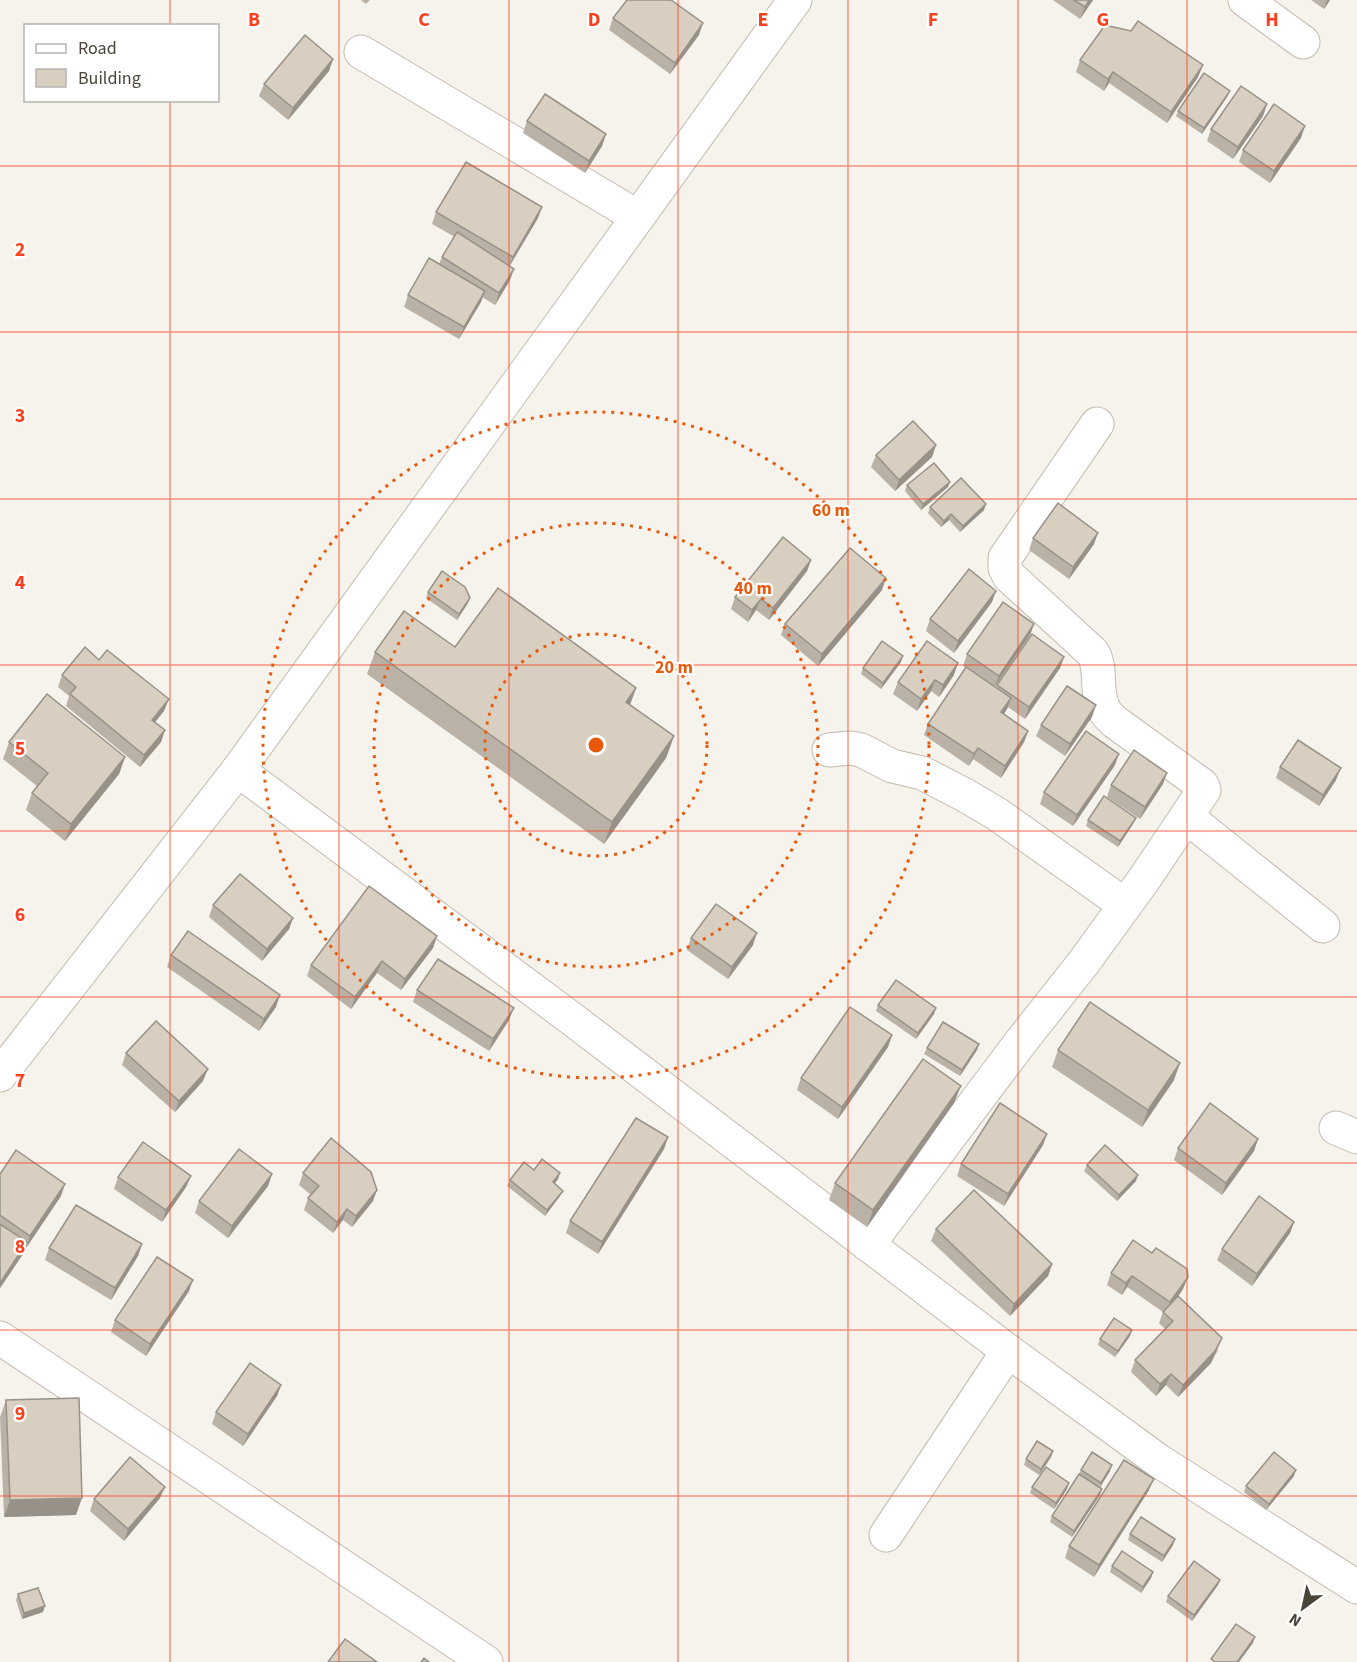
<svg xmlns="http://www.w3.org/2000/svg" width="1357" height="1662" font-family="'Source Sans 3',sans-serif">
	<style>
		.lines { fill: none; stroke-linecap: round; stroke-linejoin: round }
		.minor-casing { stroke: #c2bbae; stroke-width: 35 }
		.minor { stroke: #fff; stroke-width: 33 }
		.wall { fill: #bab2a6 }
		.shaded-wall { fill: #979187 }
		.building { fill: #d8cfc1; stroke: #979187; stroke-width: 1.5 }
		.grid { fill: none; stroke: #fc3f1d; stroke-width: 1.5; stroke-opacity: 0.55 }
		.ring { fill: none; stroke: #e8590c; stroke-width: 3; stroke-dasharray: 3 6 }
		.grid-label { font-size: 20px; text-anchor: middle; font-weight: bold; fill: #fc3f1d; stroke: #fff; stroke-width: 4.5; stroke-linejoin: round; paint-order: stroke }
		.centre { fill: #e8590c; stroke: #fff; stroke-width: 3 }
		.ring-label { font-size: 18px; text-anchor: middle; font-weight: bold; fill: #e8590c; stroke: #fff; stroke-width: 4.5; stroke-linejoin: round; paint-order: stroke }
	</style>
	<rect width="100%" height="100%" fill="#f6f3ec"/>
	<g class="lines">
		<defs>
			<g id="minor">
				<path d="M1245,0L1303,42"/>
				<path d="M361,52L638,217"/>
				<path d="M829,750L850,748L861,750L892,766L922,773L963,794L997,814L1125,905"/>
				<path d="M238,770L572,1019L1008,1351L1159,1461L1357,1587"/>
				<path d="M1187,817L1323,926"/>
				<path d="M0,1075L238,770L795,0"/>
				<path d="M1336,1128L1357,1137"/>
				<path d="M868,1245L1020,1043L1084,962L1145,878L1204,790L1202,785L1115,722C1112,719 1107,715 1105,711C1094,693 1103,670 1093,653L1009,576L1005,568V558L1097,424"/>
				<path d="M0,1338L486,1662"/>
				<path d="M886,1535L1008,1351"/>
			</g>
		</defs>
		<use href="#minor" class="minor-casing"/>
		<use href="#minor" class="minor"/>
	</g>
	<g class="wall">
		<path d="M361,0H370L366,4Z"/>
		<path d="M1053,0H1093L1080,19Z"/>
		<path d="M1311,0H1330L1324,9Z"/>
		<path d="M613,18L699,35L670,74L609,30Z"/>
		<path d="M333,59L329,71L288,120L259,96L264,84Z"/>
		<path d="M1080,60L1203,65L1198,77L1167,123L1109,83L1104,91L1076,72Z"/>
		<path d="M1230,91L1227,97L1202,134L1176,116L1178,111Z"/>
		<path d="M1267,104L1263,116L1233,159L1207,141L1211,129Z"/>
		<path d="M527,121L606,134L602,146L585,173L523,133Z"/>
		<path d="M1301,138L1270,183L1239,162L1243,150Z"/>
		<path d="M436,212L538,218L510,266V280L495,305L482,297L481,302L459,339L404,307L408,295L439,264L442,257L455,237L432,224Z"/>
		<path d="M936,445L932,457L895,491L871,467L876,455Z"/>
		<path d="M907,485L948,487L921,510L905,491Z"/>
		<path d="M930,507L984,510L960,532L949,520L941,527L928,513Z"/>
		<path d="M1033,538L1094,544L1069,579L1029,550Z"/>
		<path d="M811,560L807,571L769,620L756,610L748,622L731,609L735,597Z"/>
		<path d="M882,590L818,666L781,635L785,624Z"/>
		<path d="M428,592L468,603L457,620L426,598Z"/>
		<path d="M992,602L954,653L926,631L930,619Z"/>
		<path d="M1034,624L1030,635L995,687L996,688L997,685L1064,657L1060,668L1025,719L1008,707L1004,714L1028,731L1024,742L1001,778L973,759L969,766L924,735L928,724L966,668L963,666L967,654Z"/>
		<path d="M455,647L636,688L630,705L674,736L666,758L604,844L367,674L375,652Z"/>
		<path d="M99,660L164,711L155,722L165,730L161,742L140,767L66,706L69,696L58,687L62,675Z"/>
		<path d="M901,662L881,689L861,674L863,668Z"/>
		<path d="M954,675L939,697L931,691L917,711L893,694L898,682Z"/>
		<path d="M1092,717L1065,756L1036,736L1041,725Z"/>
		<path d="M9,742L125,757L119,774L65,841L26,810L32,793L37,786L3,759Z"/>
		<path d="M1115,765L1073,826L1040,804L1044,792Z"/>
		<path d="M1280,767L1336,780L1319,806L1276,778Z"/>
		<path d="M1163,784L1140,819L1107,797L1111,785Z"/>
		<path d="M1136,818L1133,824L1118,847L1086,826L1088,820Z"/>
		<path d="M213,905L293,918L289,929L262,961L209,917Z"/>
		<path d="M437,936L433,948L401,990L377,973L351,1009L307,976L311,965Z"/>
		<path d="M691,938L753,945L728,979L687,950Z"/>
		<path d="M171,955L276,1007L259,1031L167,967Z"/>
		<path d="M417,990L509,1020L489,1051L413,1002Z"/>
		<path d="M878,1005L936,1008L934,1014L916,1039L876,1011Z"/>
		<path d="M892,1035L888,1047L838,1119L797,1090L801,1078Z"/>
		<path d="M979,1044L977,1050L960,1076L924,1054L927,1048Z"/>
		<path d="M1058,1050L1174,1080L1142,1127L1052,1067Z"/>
		<path d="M126,1053L203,1081L175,1112L122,1065Z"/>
		<path d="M954,1103L867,1227L829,1200L835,1183Z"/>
		<path d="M1047,1134L1043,1145L1004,1206L957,1176L961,1164Z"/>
		<path d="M668,1137L664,1149L598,1254L566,1233L570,1221Z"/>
		<path d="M1258,1139L1254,1151L1222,1195L1174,1160L1178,1148Z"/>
		<path d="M1087,1165L1136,1181L1117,1201L1084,1171Z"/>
		<path d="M534,1170L558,1179L555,1183L560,1196L545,1216L507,1186L510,1180Z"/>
		<path d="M303,1173L373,1201L352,1227L343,1220L333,1233L304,1210L308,1198L311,1195L299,1185Z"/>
		<path d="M0,1174L61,1196L26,1248L25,1247L23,1254L0,1288Z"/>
		<path d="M272,1174L268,1186L228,1238L195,1213L199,1201Z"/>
		<path d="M191,1176L186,1187L162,1222L114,1189L118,1177Z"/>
		<path d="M1294,1222L1290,1233L1252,1286L1217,1260L1222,1249Z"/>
		<path d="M936,1229L1052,1264L1048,1276L1010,1316L931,1241Z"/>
		<path d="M1133,1240L1183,1289L1178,1296L1218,1350L1211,1363L1178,1397L1166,1385L1156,1396L1131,1372L1135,1360L1165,1329L1159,1323L1163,1312L1127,1287L1122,1295L1107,1285L1111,1273Z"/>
		<path d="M142,1244L138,1256L111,1300L45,1260L49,1248Z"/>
		<path d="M189,1291L146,1356L111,1332L115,1320Z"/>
		<path d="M1130,1336L1115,1357L1098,1345L1100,1339Z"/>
		<path d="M281,1385L277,1396L243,1446L212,1424L216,1412Z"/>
		<path d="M6,1400L76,1515L4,1517L0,1417Z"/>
		<path d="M1053,1451L1051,1457L1039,1475L1024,1465L1026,1459Z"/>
		<path d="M1081,1470L1110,1471L1100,1487V1495L1072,1537L1050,1522L1052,1516L1079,1474Z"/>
		<path d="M1294,1476L1266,1510L1244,1492L1246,1486Z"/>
		<path d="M1032,1487L1067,1489L1054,1509L1030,1493Z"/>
		<path d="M1149,1490L1094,1577L1065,1558L1069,1546Z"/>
		<path d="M160,1498L124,1541L90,1511L94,1499Z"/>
		<path d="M1130,1534L1173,1545L1162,1562L1128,1540Z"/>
		<path d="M1112,1566L1153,1572L1151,1578L1141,1593L1110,1572Z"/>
		<path d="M1220,1580L1218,1585L1192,1621L1166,1602L1168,1596Z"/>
		<path d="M18,1594L43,1612L22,1619L16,1600Z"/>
	</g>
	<g class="shaded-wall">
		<path d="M1089,0H1093L1080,19L1085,7Z"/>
		<path d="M1327,0H1330L1324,9Z"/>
		<path d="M703,23L699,35L670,74L675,63Z"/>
		<path d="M333,59L329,71L288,120L293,108Z"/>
		<path d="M1203,65L1198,77L1167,123L1171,112Z"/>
		<path d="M1113,72L1109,83L1104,91L1108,79Z"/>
		<path d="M1230,91L1227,97L1202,134L1204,128Z"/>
		<path d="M1267,104L1263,116L1233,159L1238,147Z"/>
		<path d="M1305,126L1301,138L1270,183L1274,171Z"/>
		<path d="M606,134L602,146L585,173L589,161Z"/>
		<path d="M542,207L538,218L508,268L513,257Z"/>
		<path d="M514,269L510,280L495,305L499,293Z"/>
		<path d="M485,291L481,302L459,339L464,327Z"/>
		<path d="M936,445L932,457L895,491L899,480Z"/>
		<path d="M950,482L948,487L921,510L923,504Z"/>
		<path d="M986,504L984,510L960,532L963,526Z"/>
		<path d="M951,514L949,520L941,527L944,521Z"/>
		<path d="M1098,533L1094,544L1069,579L1073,567Z"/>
		<path d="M811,560L807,571L769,620L773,608Z"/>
		<path d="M886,578L882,590L818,666L822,654Z"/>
		<path d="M996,591L992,602L954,653L958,641Z"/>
		<path d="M470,598L468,603L457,620L459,614Z"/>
		<path d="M761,599L756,610L748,622L752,610Z"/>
		<path d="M1034,624L1030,635L994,687L999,676Z"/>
		<path d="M903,656L901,662L881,689L883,683Z"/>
		<path d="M1064,657L1060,668L1025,719L1029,707Z"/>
		<path d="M958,663L954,675L939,697L943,685Z"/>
		<path d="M935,680L931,691L917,711L921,699Z"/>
		<path d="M636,688L628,710L626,702Z"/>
		<path d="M1011,698L1007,709L997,724L1001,712Z"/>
		<path d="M169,699L164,711L148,731L152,720Z"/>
		<path d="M1096,705L1092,717L1065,756L1070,744Z"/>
		<path d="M165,730L161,742L140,767L144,755Z"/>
		<path d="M1028,731L1024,742L1001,778L1005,766Z"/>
		<path d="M674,736L666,758L604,844L612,822Z"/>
		<path d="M978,748L973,759L969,766L974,754Z"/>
		<path d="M1119,754L1115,765L1073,826L1077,815Z"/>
		<path d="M125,757L119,774L65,841L71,824Z"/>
		<path d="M1341,768L1336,780L1319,806L1323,795Z"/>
		<path d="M1167,773L1163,784L1140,819L1145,807Z"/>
		<path d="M1136,818L1133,824L1118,847L1120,841Z"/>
		<path d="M293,918L289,929L262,961L267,949Z"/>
		<path d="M757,933L753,945L728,979L732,967Z"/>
		<path d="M437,936L433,948L401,990L405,979Z"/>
		<path d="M382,961L377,973L351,1009L355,997Z"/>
		<path d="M280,995L276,1007L259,1031L264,1019Z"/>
		<path d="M514,1008L509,1020L489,1051L493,1039Z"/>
		<path d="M936,1008L934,1014L916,1039L918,1033Z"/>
		<path d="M892,1035L888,1047L838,1119L842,1107Z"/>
		<path d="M979,1044L977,1050L960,1076L962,1070Z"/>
		<path d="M1180,1063L1174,1080L1142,1127L1148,1110Z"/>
		<path d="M208,1069L203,1081L175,1112L179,1101Z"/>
		<path d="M961,1086L954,1103L867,1227L873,1210Z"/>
		<path d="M1047,1134L1043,1145L1004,1206L1008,1194Z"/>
		<path d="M668,1137L664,1149L598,1254L602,1242Z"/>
		<path d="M1258,1139L1254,1151L1222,1195L1226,1183Z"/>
		<path d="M560,1173L558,1179L551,1188L553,1182Z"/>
		<path d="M272,1174L268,1186L228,1238L232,1226Z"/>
		<path d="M1138,1175L1136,1181L1117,1201L1119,1195Z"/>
		<path d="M191,1176L186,1187L162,1222L166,1210Z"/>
		<path d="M65,1184L61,1196L26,1248L30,1236Z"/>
		<path d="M377,1190L373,1201L352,1227L356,1216Z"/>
		<path d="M563,1191L560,1196L545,1216L547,1210Z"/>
		<path d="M347,1209L343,1220L333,1233L337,1222Z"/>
		<path d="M1294,1222L1290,1233L1252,1286L1257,1274Z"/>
		<path d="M27,1242L23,1254L0,1288V1283Z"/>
		<path d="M142,1244L138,1256L111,1300L115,1288Z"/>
		<path d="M1052,1264L1048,1276L1010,1316L1014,1304Z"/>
		<path d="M1132,1276L1127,1287L1122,1295L1126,1283Z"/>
		<path d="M1188,1277L1183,1289L1166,1314L1170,1302Z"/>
		<path d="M193,1280L189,1291L146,1356L150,1344Z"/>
		<path d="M1132,1330L1130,1336L1115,1357L1118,1351Z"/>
		<path d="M1222,1338L1211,1363L1178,1397L1183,1385Z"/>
		<path d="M1171,1374L1166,1385L1156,1396L1160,1384Z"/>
		<path d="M281,1385L277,1396L243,1446L248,1434Z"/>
		<path d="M1053,1451L1051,1457L1039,1475L1041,1469Z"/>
		<path d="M1112,1465L1110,1471L1099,1489L1101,1483Z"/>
		<path d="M1296,1470L1294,1476L1266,1510L1269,1504Z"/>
		<path d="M1154,1479L1149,1490L1094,1577L1099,1565Z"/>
		<path d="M1069,1483L1067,1489L1054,1509L1056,1503Z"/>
		<path d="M165,1487L160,1498L124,1541L128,1529Z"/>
		<path d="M1102,1489L1100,1495L1072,1537L1074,1531Z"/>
		<path d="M82,1498L76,1515L4,1517L10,1500Z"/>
		<path d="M1175,1539L1173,1545L1162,1562L1164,1556Z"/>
		<path d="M1153,1572L1151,1578L1141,1593L1143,1587Z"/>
		<path d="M1220,1580L1218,1585L1192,1621L1194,1615Z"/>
		<path d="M45,1606L43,1612L22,1619L24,1613Z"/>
		<path d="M1255,1637L1253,1643L1239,1662H1237Z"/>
	</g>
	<g class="building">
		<path d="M627,0H671L703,23L675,63L613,18Z"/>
		<path d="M1074,0H1089L1085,7Z"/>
		<path d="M1138,21L1203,65L1171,112L1113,72L1108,79L1080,60L1105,25L1131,31Z"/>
		<path d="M305,35L333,59L293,108L264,84Z"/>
		<path d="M1204,73L1230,91L1204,128L1178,111Z"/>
		<path d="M1241,86L1267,104L1238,147L1211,129Z"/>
		<path d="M545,94L606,134L589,161L527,121Z"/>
		<path d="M1274,104L1305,126L1274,171L1243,150Z"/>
		<path d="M466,162L542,207L513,257L436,212Z"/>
		<path d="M457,232L514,269L499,293L442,257Z"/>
		<path d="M429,258L485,291L464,327L408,295Z"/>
		<path d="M913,421L936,445L899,480L876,455Z"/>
		<path d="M934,463L950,482L923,504L907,485Z"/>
		<path d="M961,478L986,504L963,526L951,514L944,521L930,507Z"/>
		<path d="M1058,503L1098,533L1073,567L1033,538Z"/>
		<path d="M783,537L811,560L773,608L761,599L752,610L735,597Z"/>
		<path d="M850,548L886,578L822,654L785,624Z"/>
		<path d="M969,569L996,591L958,641L930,619Z"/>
		<path d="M442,571L465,587L470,598L459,614L428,592Z"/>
		<path d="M498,588L636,688L626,702L674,736L612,822L375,652L404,611L455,647Z"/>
		<path d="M1003,602L1034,624L999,676L967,654Z"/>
		<path d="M1032,634L1064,657L1029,707L997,685Z"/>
		<path d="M882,641L903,656L883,683L863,668Z"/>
		<path d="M927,641L958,663L943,685L935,680L921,699L898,682Z"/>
		<path d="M85,647L99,660L107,650L169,699L152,720L165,730L144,755L70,694L76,687L62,675Z"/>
		<path d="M966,667L1011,698L1001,712L1028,731L1005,766L978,748L974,754L928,724Z"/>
		<path d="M1067,686L1096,705L1070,744L1041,725Z"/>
		<path d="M47,694L125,757L71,824L32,793L48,773L9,742Z"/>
		<path d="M1086,731L1119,754L1077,815L1044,792Z"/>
		<path d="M1298,740L1341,768L1323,795L1280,767Z"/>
		<path d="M1134,750L1167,773L1145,807L1111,785Z"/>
		<path d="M1104,796L1136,818L1120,841L1088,820Z"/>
		<path d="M240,874L293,918L267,949L213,905Z"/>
		<path d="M369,886L437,936L405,979L382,961L355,997L311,965Z"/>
		<path d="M716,904L757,933L732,967L691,938Z"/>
		<path d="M188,931L280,995L264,1019L171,955Z"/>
		<path d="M438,959L514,1008L493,1039L417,990Z"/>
		<path d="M896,980L936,1008L918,1033L878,1005Z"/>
		<path d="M1090,1002L1180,1063L1148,1110L1058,1050Z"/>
		<path d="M850,1007L892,1035L842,1107L801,1078Z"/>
		<path d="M156,1021L208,1069L179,1101L126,1053Z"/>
		<path d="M943,1022L979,1044L962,1070L927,1048Z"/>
		<path d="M923,1059L961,1086L873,1210L835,1183Z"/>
		<path d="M1000,1103L1047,1134L1008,1194L961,1164Z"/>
		<path d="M1210,1103L1258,1139L1226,1183L1178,1148Z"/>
		<path d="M636,1118L668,1137L602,1242L570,1221Z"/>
		<path d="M331,1138L371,1172L377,1190L356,1216L347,1209L337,1222L308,1198L319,1186L303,1173Z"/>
		<path d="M143,1142L191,1176L166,1210L118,1177Z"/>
		<path d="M1105,1145L1138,1175L1119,1195L1087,1165Z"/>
		<path d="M239,1149L272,1174L232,1226L199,1201Z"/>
		<path d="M16,1150L65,1184L30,1236L0,1215V1174Z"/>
		<path d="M542,1159L560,1173L553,1182L563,1191L547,1210L510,1180L524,1162L534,1170Z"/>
		<path d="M974,1190L1052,1264L1014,1304L936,1229Z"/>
		<path d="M1259,1196L1294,1222L1257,1274L1222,1249Z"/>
		<path d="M76,1205L142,1244L115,1288L49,1248Z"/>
		<path d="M0,1224L27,1242L0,1283Z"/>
		<path d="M1133,1240L1152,1253L1156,1248L1187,1269L1188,1277L1170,1302L1132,1276L1126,1283L1111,1273Z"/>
		<path d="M157,1257L193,1280L150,1344L115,1320Z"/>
		<path d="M1178,1296L1222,1338L1215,1351L1183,1385L1171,1374L1160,1384L1135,1360L1173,1321L1163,1312Z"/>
		<path d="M1114,1318L1132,1330L1118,1351L1100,1339Z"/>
		<path d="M250,1363L281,1385L248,1434L216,1412Z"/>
		<path d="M79,1398L82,1498L10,1500L6,1400Z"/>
		<path d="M1037,1441L1053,1451L1041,1469L1026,1459Z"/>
		<path d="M1092,1452L1112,1465L1101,1483L1081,1470Z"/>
		<path d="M1274,1452L1296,1470L1269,1504L1246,1486Z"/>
		<path d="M130,1457L165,1487L128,1529L94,1499Z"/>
		<path d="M1124,1460L1154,1479L1099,1565L1069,1546Z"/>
		<path d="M1046,1467L1069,1483L1056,1503L1032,1487Z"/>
		<path d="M1079,1474L1102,1489L1074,1531L1052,1516Z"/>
		<path d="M1141,1517L1175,1539L1164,1556L1130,1534Z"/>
		<path d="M1122,1551L1153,1572L1143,1587L1112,1566Z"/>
		<path d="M1194,1561L1220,1580L1194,1615L1168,1596Z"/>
		<path d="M38,1588L45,1606L24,1613L18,1594Z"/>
		<path d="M1236,1624L1255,1637L1237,1662H1215L1211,1659Z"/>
		<path d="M345,1639L377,1662H328Z"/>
		<path d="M424,1658L429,1662H421Z"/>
	</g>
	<path class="grid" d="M170,0V26M339,0V1662M509,0V1662M678,0V1662M848,0V1662M1018,0V1662M1187,0V1662M170,100V1662M0,166H1357M0,332H1357M0,499H1357M0,665H1357M0,831H1357M0,997H1357M0,1163H1357M0,1330H1357M0,1496H1357"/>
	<g class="ring">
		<circle cx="596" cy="745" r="111"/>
		<circle cx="596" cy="745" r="222"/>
		<circle cx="596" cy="745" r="333"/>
	</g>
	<g class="grid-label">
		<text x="254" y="26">B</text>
		<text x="424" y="26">C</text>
		<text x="594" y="26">D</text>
		<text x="763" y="26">E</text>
		<text x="933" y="26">F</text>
		<text x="1103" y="26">G</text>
		<text x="1272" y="26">H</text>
		<text x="20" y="256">2</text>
		<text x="20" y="422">3</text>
		<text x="20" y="589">4</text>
		<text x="20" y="755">5</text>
		<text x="20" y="921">6</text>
		<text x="20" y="1087">7</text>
		<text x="20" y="1253">8</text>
		<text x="20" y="1420">9</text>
	</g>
	<circle cx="596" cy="745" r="9" class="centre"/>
	<g class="ring-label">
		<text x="831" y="516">60 m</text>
		<text x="753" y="594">40 m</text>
		<text x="674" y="673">20 m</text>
	</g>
	<rect x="24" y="24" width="195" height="78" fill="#ffffff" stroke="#b7b4b0" stroke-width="1.5"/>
	<rect x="36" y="44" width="30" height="9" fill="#ffffff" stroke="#b7b4b0" stroke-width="1.5"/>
	<text x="78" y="54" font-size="18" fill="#4b4439">Road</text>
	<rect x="36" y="69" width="30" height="18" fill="#d8cfc1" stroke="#b7b4b0" stroke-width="1.5"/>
	<text x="78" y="84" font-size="18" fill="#4b4439">Building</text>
	<g transform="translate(1303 1608) rotate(213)" stroke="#ffffff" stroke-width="4.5" paint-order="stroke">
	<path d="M0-4.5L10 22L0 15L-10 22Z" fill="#4b4439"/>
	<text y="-9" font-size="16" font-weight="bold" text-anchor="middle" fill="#4b4439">N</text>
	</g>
</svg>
